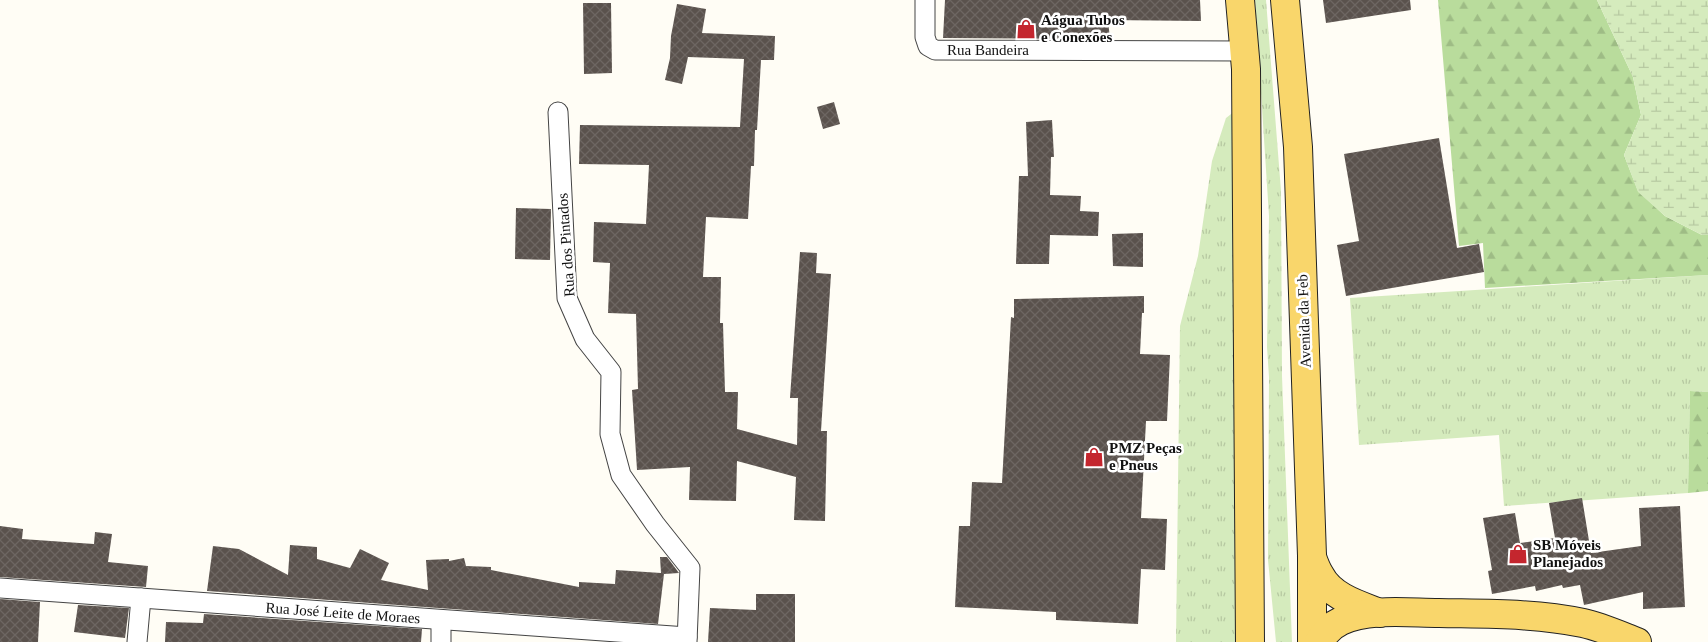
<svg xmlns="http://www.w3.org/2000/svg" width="1708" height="642" font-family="Georgia,serif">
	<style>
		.grass { fill: url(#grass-tufts) }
		.forest { fill: url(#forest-firs) }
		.wetland { fill: url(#wetland-marsh) }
		.building { fill: url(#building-cross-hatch) }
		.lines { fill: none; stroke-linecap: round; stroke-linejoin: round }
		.street-casing { stroke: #444; stroke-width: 21 }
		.primary-casing { stroke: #222; stroke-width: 30 }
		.street { stroke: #fff; stroke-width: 19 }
		.primary { stroke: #f9d66b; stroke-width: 28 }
		.labels { text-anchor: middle; stroke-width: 5; stroke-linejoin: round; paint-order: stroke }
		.poi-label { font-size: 15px; font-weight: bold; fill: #111; stroke: #fff; text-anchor: start }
		.street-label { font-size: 15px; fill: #111; stroke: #fff }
	</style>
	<defs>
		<pattern id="grass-tufts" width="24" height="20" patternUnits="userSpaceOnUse" patternTransform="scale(1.25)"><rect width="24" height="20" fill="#d5ebbd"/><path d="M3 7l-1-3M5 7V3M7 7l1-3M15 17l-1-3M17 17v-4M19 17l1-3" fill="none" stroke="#b6c8a1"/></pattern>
		<pattern id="forest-firs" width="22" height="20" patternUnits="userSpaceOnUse" patternTransform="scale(1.25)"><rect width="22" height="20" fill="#b9dc9c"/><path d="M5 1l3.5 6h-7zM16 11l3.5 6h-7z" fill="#9ebc85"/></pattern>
		<pattern id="wetland-marsh" width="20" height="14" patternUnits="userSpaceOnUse" patternTransform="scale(1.25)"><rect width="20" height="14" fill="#d5ebbd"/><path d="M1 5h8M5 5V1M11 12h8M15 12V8" fill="none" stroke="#b6c8a1"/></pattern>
		<pattern id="building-cross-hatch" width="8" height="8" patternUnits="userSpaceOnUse" patternTransform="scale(1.25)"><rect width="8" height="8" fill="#5a524d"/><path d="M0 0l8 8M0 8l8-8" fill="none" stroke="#6d6662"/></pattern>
	</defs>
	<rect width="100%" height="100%" fill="#fffdf5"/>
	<g class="grass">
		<path d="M1255,0H1266L1281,191L1282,376L1292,642H1276L1268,560L1269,377L1267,347L1269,216Z"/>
		<path d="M1235,111L1237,642H1176L1180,326L1198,256L1212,161L1226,118Z"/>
		<path d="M1708,275V392L1690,391L1688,493L1504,506L1499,435L1359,445L1350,298Z"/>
	</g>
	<g class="forest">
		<path d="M1438,0H1597L1633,77L1641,115L1624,155L1638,191L1665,216L1702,235H1708V275L1485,288L1483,243L1459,246Z"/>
		<path d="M1690,391L1708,392V491L1688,493Z"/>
	</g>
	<path class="wetland" d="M1597,0H1708V235H1702L1665,216L1638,192L1624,155L1641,115L1633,77Z"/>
	<g class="building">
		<path d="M945,0H1200L1201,21L1108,20L1110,39L943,38Z"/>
		<path d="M1323,0H1410L1411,10L1326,23Z"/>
		<path d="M583,3H611L612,73L584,74Z"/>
		<path d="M677,4L706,9L702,33L775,36L774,60H761L757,130H755L754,166H751L748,219L706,217L703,277H721L720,323H723L725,392H738L737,429L797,445L798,398H790L800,252L817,253L816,273L831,274L821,431H827L825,521L794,520L796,477L737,461L736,501L689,500L690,467L637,470L632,390L638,389L636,314L608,313L610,263L593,262L594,222L646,224L649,165L579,164L580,125L740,127L744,59L688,57L682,84L665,80L670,58L671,36Z"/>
		<path d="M834,102L840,124L823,129L817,107Z"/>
		<path d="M1052,120L1054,157H1051L1050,195L1081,196L1080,211L1099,212L1098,236L1050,235L1049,264H1016L1019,176H1028L1026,122Z"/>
		<path d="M1439,138L1457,248L1479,244L1484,272L1346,296L1337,245L1359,241L1344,154Z"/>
		<path d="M516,208L551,209L550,260L515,259Z"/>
		<path d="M1143,233V267L1113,266L1112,234Z"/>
		<path d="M1144,296V313H1142L1140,354L1170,355L1167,421H1146L1141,518L1167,519L1165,570L1141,569L1138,624L1056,620V612L955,607L959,526H970L972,482L1002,483L1011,317L1014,318V299Z"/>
		<path d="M1582,498L1591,553L1641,546L1639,508L1680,506L1685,607L1643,609V592L1584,605L1580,585L1563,588L1562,585L1536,591L1535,586L1492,594L1488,571L1492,570L1483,518L1515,513L1520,543L1555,538L1549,503Z"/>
		<path d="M0,526L23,529L22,539L94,544L95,532L112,534L108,562L148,566L146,587L0,577Z"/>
		<path d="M290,545L317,547V559L350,568L360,549L389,563L381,580L428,590L426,560L449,559V561L464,558L466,566L491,567V570L579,587V582L615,584L616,570L661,573L660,557H667L679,573L664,574L658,624L207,591L213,546L239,549L288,575Z"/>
		<path d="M756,594H795V642H708L710,608L756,610Z"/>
		<path d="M0,599L40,602L38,642H0Z"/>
		<path d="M78,605L129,608L125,638L74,632Z"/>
		<path d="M204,614L422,629L421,642H165L166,622L203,623Z"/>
	</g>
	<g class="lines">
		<defs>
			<g id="street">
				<path d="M925,0V37L928,46L935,50L1245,51"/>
				<path d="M558,112L567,298L585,339L611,372L610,434L621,475L655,524L690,568L687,642"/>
				<path d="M0,588L687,637"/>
				<path d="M137,642L141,598"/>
				<path d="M441,642V620"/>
			</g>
			<g id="primary">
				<path d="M1240,0L1246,69L1250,642"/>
				<path d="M1285,0L1298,147L1312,556V642"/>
				<path d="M1312,557C1314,563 1316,569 1320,575C1331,597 1359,605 1380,613"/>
				<path d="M1319,642C1324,634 1332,625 1341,621C1368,608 1409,613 1439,613C1487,614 1535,613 1583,623C1601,627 1619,635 1637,642"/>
			</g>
		</defs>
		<use href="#street" class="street-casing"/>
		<use href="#primary" class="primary-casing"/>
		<use href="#street" class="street"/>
		<use href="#primary" class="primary"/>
	</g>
	<defs>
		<symbol id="shop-bare" viewBox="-9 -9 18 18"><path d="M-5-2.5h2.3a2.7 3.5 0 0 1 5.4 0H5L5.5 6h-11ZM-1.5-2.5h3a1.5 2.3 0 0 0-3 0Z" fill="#c4262e" stroke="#fff" stroke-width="2.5" paint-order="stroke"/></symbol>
	</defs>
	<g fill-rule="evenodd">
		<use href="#shop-bare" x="1012" y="15" width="28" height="28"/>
		<use href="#shop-bare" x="1080" y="443" width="28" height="28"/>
		<use href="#shop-bare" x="1504" y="540" width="28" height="28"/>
	</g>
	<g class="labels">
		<g class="poi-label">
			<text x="1041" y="25">Aágua Tubos<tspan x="1041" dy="17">e Conexões</tspan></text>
			<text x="1109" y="453">PMZ Peças<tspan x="1109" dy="17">e Pneus</tspan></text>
			<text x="1533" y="550">SB Móveis<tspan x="1533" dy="17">Planejados</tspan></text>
		</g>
		<g class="street-label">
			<text x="988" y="55">Rua Bandeira</text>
			<text transform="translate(566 245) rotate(-94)" y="5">Rua dos Pintados</text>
			<text transform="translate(1304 321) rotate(-92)" y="5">Avenida da Feb</text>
			<text transform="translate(343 613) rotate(4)" y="5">Rua José Leite de Moraes</text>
		</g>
	</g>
</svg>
